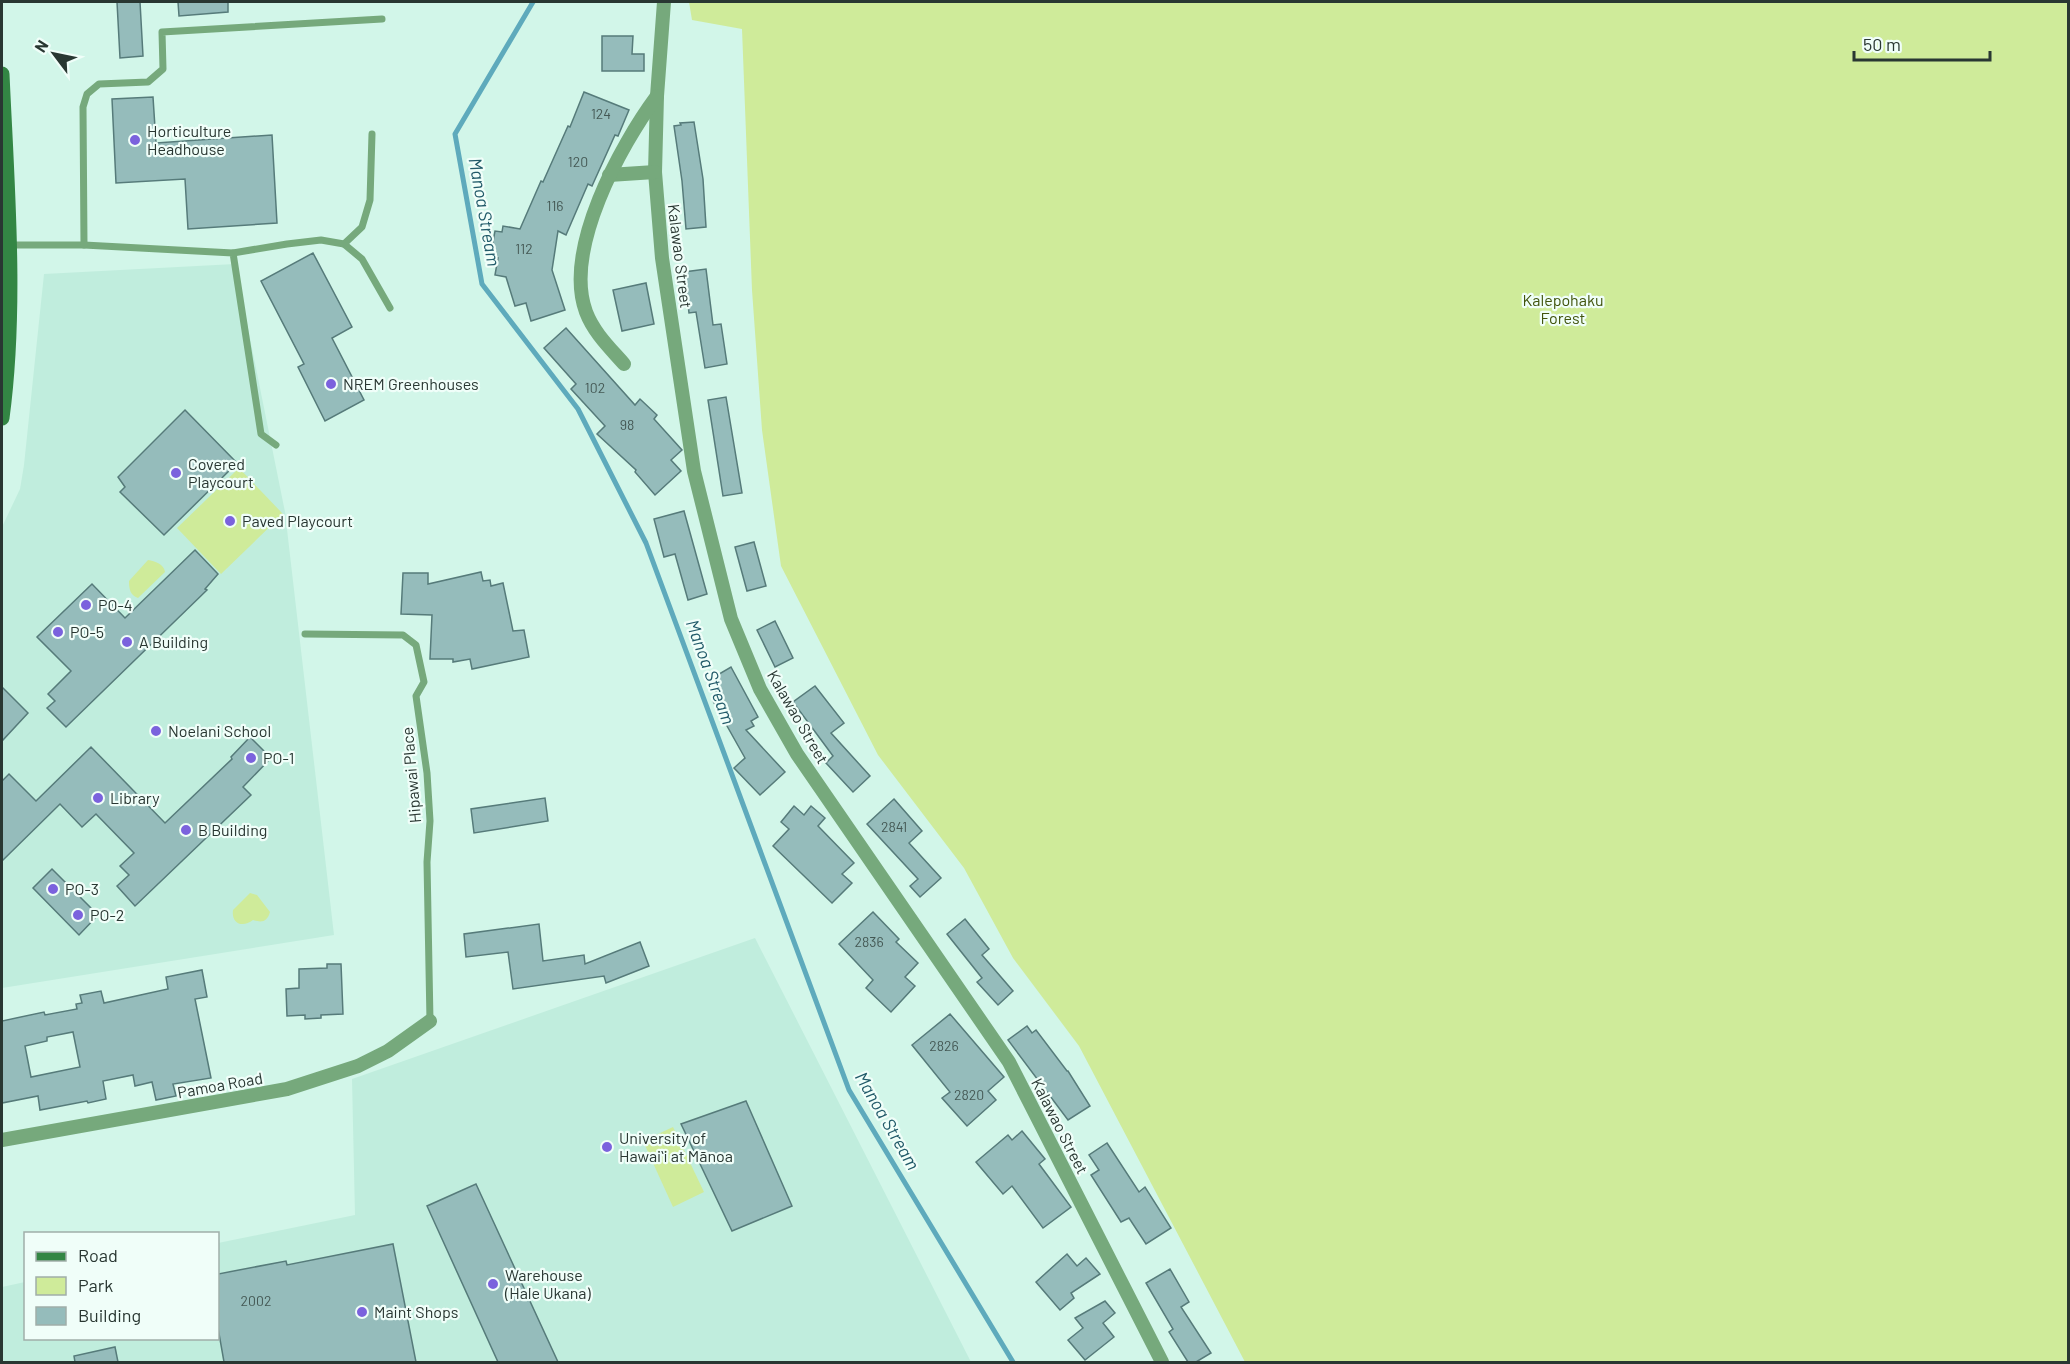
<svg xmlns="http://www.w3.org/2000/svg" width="2070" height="1364" font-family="Barlow,sans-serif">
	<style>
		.built { fill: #c0eddd }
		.green { fill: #cfeb9a }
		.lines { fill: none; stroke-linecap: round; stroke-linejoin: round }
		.stream { stroke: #5eaabc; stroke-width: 5 }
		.building { fill: #95bcbb; stroke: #567b7a; stroke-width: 1.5; fill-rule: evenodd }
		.lane { stroke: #76a97c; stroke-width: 7 }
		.street { stroke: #76a97c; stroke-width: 14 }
		.secondary { stroke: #338644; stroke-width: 15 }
		.poi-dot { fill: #7b62dd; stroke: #f0fef9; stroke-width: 2 }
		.labels { text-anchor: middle; stroke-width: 4.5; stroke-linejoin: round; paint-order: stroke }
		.number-label { font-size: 14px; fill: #445854 }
		.poi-label { font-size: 16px; fill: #293732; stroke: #f0fef9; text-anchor: start }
		.street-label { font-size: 16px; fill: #293732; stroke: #f0fef9 }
		.park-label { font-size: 16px; fill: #41540d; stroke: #f0fef9 }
		.water-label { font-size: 18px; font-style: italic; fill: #215a69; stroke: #f0fef9 }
	</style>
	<rect width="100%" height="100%" fill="#d2f6e9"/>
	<g class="built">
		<path d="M235,264L285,512L334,935L2,988V527L20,489L24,465L44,274Z"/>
		<path d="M755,938L971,1362H2V1287L25,1282L26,1338H218V1243L355,1215L352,1079Z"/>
	</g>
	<g class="green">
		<path d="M689,2H2068V1362H1245L1079,1046L1013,958L964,868L878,755L781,566L762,430L752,290L742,29L692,20Z"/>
		<path d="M239,468L283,514L221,574L177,528Z"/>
		<path d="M148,560C155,561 164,564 165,572L138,598C130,595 129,589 129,581Z"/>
		<path d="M250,893L257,895L270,912C267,922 262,923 253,920C243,928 231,924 233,910Z"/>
		<path d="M673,1127L704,1192L673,1207L643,1141Z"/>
	</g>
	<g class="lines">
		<path class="stream" d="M533,2L455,134L482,284L578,409L646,543L849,1090L1013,1362"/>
	</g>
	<g class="building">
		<path d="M117,2H140L143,56L120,58Z"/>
		<path d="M178,2H228V12L179,16Z"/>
		<path d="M602,36H633L632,54H644V71H602Z"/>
		<path d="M584,92L629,110L618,136L615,135L592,186L588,184L566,235L558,231L552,270L565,310L531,321L526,303L515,306L506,277L495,275L498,258L490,257L495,231L502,232L503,226L520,229L541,181L543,182L568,126L570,127Z"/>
		<path d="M153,97L156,143L272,135L277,223L188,229L185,179L116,183L112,99Z"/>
		<path d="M694,122L703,179L706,227L686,229L682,181L674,126L681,125L680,123Z"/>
		<path d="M313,253L352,327L332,338L364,400L325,421L298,367L304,364L261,281Z"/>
		<path d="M706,269L713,325L721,324L727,364L705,368L696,312L689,313L684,272Z"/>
		<path d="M646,283L654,324L622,331L613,290Z"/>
		<path d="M566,328L635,405L640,399L657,415L654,419L682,450L671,460L681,471L655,495L635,472L636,470L597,434L605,426L571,389L576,384L544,348Z"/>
		<path d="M726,397L742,493L723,496L708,400Z"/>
		<path d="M185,410L237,463L164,535L120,492L125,487L118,477Z"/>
		<path d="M684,511L707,594L688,600L675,554L664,557L654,519Z"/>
		<path d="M754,542L766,586L747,591L735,547Z"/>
		<path d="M195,550L218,574L205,589L207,590L66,727L47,708L55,701L48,694L71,671L37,637L92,584L125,618Z"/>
		<path d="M481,572L483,581L490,580L491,586L503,583L513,631L524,630L529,657L472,669L470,659L453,662V659H430L432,615L401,614L403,573H428V584Z"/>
		<path d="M775,621L793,658L775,667L757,630Z"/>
		<path d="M731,667L758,717L751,721L754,726L746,730L785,772L760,795L734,768L745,758L713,701L719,697L714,688L719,685L714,677Z"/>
		<path d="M815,686L844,723L831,733L870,776L853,792L826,763L833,756L793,702Z"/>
		<path d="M2,687L28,713L2,741Z"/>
		<path d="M250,737L271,758L243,787L251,795L135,906L117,886L129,875L120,866L134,853L96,814L82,827L60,804L2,861V781L9,774L36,801L91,747L165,823L232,759L231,757Z"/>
		<path d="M545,798L548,821L474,833L471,809Z"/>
		<path d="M894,799L922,831L909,843L941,878L920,897L910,886L918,879L867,824Z"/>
		<path d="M794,806L804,815L811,806L825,818L818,826L854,863L842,874L852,883L832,903L773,846L789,829L781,822Z"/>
		<path d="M52,869L98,915L79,935L33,888Z"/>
		<path d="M873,912L899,939L896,942L918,963L905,977L915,986L891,1012L866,988L873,980L839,944Z"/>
		<path d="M965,919L989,949L982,955L1013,991L998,1005L977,982L982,978L947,934Z"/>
		<path d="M539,924L543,961L584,955L585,964L640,942L649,966L606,983L604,976L513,989L508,952L466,957L464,934Z"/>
		<path d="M327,964H341L343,1014L321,1015V1018L305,1019V1015L287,1016L286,989L299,988V969L327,968Z"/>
		<path d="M202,970L207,997L195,999L211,1078L173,1084L176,1096L156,1100L152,1082L135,1086L133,1075L103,1081L106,1099L88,1103L87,1101L40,1110L38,1096L2,1103V1021L44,1012L45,1015L77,1009L76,1004L82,1003L80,995L101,991L104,1003L168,989L166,977ZM73,1032L80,1067L31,1077L25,1046L47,1041V1037Z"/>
		<path d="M950,1014L1004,1077L988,1091L996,1100L967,1126L942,1098L950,1092L912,1045Z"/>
		<path d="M1027,1026L1032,1033L1036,1030L1067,1071H1068L1090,1106L1068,1120L1008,1040Z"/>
		<path d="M746,1101L792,1206L732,1231L681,1124Z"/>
		<path d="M1022,1131L1045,1159L1039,1164L1071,1207L1043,1228L1012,1186L1003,1194L976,1162L1008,1135L1012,1140Z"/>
		<path d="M1107,1143L1139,1192L1145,1187L1171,1228L1146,1244L1129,1218L1121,1222L1091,1175L1099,1170L1089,1155Z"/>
		<path d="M476,1184L558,1362H498L427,1206Z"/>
		<path d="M393,1244L416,1362H224L218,1328V1274L286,1261L287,1265Z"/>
		<path d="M1067,1254L1077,1266L1086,1258L1100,1274L1071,1293L1074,1298L1060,1310L1036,1282Z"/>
		<path d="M1170,1269L1189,1302L1181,1307L1211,1353L1196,1362H1188L1169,1332L1173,1329L1146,1283Z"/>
		<path d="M1105,1301L1115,1313L1103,1323L1114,1337L1085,1360L1068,1340L1083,1328L1075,1318Z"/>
		<path d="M115,1347L118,1362H75L74,1356Z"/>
	</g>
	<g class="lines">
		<g class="lane">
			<path d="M344,244L362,227L370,200L372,134"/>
			<path d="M9,245H84L233,253L261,434L276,445"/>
			<path d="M84,245L83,107L87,94L99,84L148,82L163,69L162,32L382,19"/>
			<path d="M233,253L287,244L321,240L344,244L362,259L390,308"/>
			<path d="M305,634L403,635L416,645L424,682L416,696L427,773L430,821L427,862L430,1021"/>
		</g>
		<g class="street">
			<path d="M664,2L657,96L655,172L662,258L694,471L731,619L760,689L797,754L1009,1062L1162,1362"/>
			<path d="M609,175L655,172"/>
			<path d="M624,364C610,348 594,333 586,312C563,250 620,146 657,96"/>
			<path d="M2,1140L287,1089L358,1066L388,1051L430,1021"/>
		</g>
		<path class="secondary" d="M2,74C7,186 17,307 2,418"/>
	</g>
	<g class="poi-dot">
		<circle cx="135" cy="140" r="6"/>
		<circle cx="331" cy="384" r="6"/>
		<circle cx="176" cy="473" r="6"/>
		<circle cx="230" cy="521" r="6"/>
		<circle cx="86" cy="605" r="6"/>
		<circle cx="58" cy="632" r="6"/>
		<circle cx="127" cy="642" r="6"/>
		<circle cx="156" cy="731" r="6"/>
		<circle cx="251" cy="758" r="6"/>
		<circle cx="98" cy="798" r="6"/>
		<circle cx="186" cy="830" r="6"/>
		<circle cx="53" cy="889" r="6"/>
		<circle cx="78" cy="915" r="6"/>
		<circle cx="607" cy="1147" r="6"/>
		<circle cx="493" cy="1284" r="6"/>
		<circle cx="362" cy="1312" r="6"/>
	</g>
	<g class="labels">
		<g class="number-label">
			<text x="601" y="119">124</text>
			<text x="578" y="167">120</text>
			<text x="555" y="211">116</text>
			<text x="524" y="254">112</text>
			<text x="595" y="393">102</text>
			<text x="627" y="430">98</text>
			<text x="894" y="832">2841</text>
			<text x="869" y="947">2836</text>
			<text x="944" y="1051">2826</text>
			<text x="969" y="1100">2820</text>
			<text x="256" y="1306">2002</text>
		</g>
		<g class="poi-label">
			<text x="147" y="137">Horticulture<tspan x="147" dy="18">Headhouse</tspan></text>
			<text x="343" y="390">NREM Greenhouses</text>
			<text x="188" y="470">Covered<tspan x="188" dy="18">Playcourt</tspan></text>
			<text x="242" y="527">Paved Playcourt</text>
			<text x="98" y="611">PO-4</text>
			<text x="70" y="638">PO-5</text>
			<text x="139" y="648">A Building</text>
			<text x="168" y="737">Noelani School</text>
			<text x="263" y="764">PO-1</text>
			<text x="110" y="804">Library</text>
			<text x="198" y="836">B Building</text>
			<text x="65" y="895">PO-3</text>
			<text x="90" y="921">PO-2</text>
			<text x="619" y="1144">University of<tspan x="619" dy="18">Hawaiʻi at Mānoa</tspan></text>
			<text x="505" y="1281">Warehouse<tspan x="505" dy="18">(Hale Ukana)</tspan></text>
			<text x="374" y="1318">Maint Shops</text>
		</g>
		<g class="street-label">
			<text transform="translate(680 256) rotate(83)" y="6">Kalawao Street</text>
			<text transform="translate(798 717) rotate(60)" y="6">Kalawao Street</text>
			<text transform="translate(411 775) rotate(-95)" y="6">Hipawai Place</text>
			<text transform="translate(220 1085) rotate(-10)" y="6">Pamoa Road</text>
			<text transform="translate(1060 1126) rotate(63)" y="6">Kalawao Street</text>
		</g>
		<g class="park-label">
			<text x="1563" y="306">Kalepohaku<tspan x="1563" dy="18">Forest</tspan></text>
		</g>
		<g class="water-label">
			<text transform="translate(484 212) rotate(80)" y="6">Manoa Stream</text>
			<text transform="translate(710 672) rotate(70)" y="6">Manoa Stream</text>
			<text transform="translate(887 1121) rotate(60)" y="6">Manoa Stream</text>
		</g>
	</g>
	<rect width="2070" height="1364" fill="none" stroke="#293732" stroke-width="6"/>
	<rect x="24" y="1232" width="195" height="108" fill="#f0fef9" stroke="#a0aea9" stroke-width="1.5"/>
	<rect x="36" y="1252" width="30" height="9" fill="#338644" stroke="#a0aea9" stroke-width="1.5"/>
	<text x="78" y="1262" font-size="18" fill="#293732">Road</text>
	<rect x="36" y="1277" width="30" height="18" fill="#cfeb9a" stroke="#a0aea9" stroke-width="1.5"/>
	<text x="78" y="1292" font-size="18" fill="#293732">Park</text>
	<rect x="36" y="1307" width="30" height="18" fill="#95bcbb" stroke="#a0aea9" stroke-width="1.5"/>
	<text x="78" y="1322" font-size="18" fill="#293732">Building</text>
	<g transform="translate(54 54) rotate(302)" stroke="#f0fef9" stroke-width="4.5" paint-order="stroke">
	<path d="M0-4.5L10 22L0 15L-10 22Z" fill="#293732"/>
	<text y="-9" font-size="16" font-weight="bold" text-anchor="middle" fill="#293732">N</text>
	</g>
	<path d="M1854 51v9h136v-9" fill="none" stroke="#293732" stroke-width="3"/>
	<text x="1863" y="51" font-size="18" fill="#293732" stroke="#f0fef9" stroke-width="4.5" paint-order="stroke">50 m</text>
</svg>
